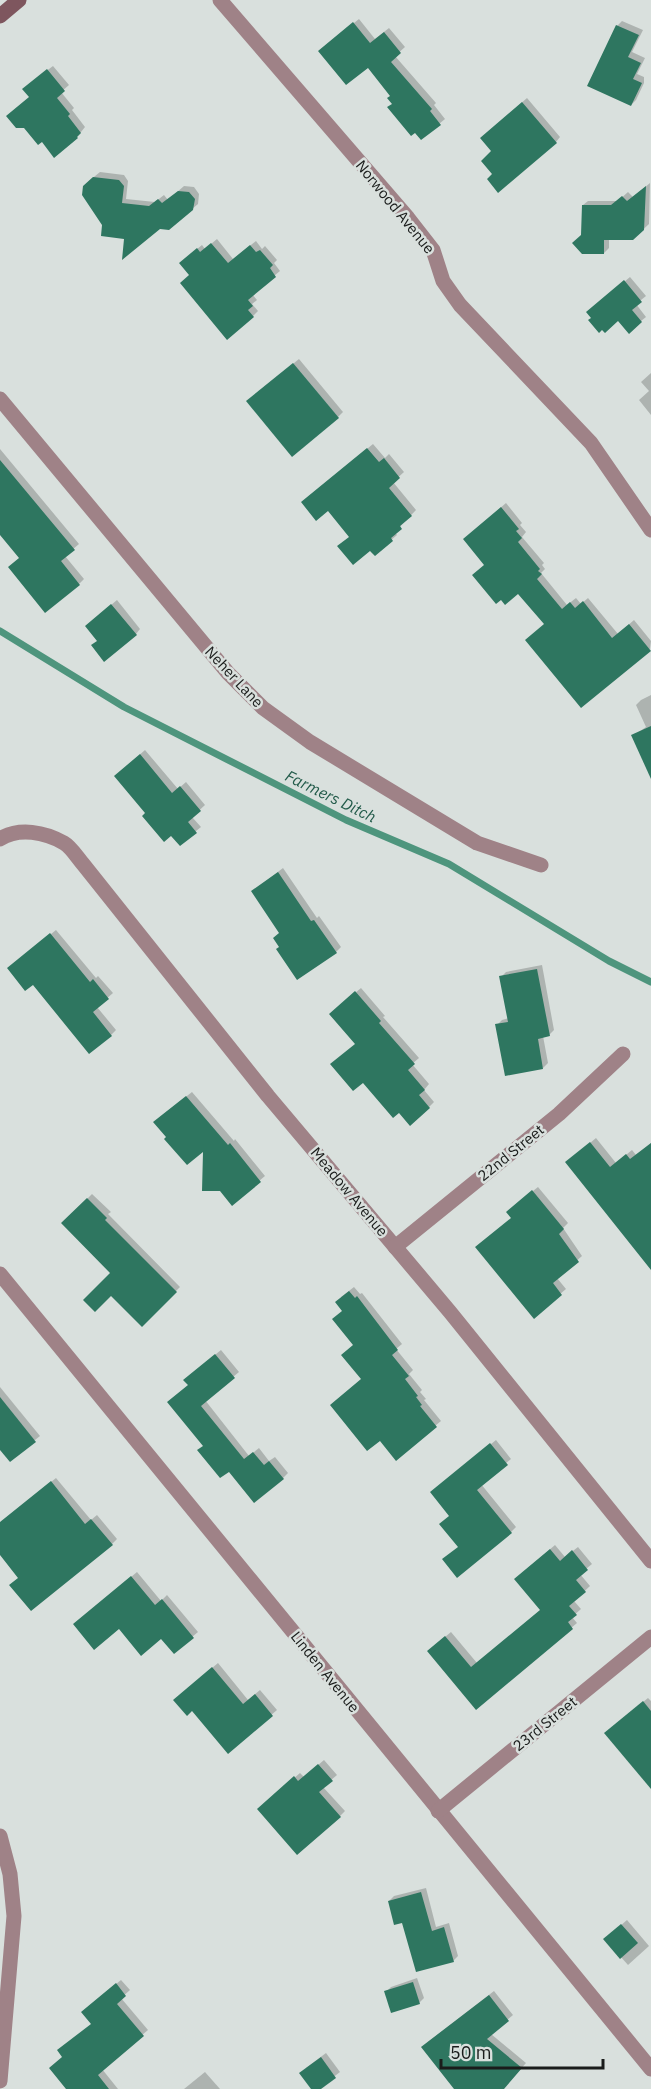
<svg xmlns="http://www.w3.org/2000/svg" width="651" height="2089" font-family="'IBM Plex Sans',sans-serif">
	<style>
		.shadow { fill: #0003 }
		.lines { fill: none; stroke-linecap: round; stroke-linejoin: round }
		.stream { stroke: #4e957d; stroke-width: 7 }
		.building { fill: #2e7660 }
		.street { stroke: #9f8287; stroke-width: 15 }
		.secondary { stroke: #7e565e; stroke-width: 15 }
		.labels { text-anchor: middle; stroke-width: 5; stroke-linejoin: round; paint-order: stroke }
		.street-label { font-size: 15px; fill: #1a1c1b; stroke: #d9e0dd }
		.water-label { font-size: 16px; font-style: italic; fill: #235b4a; stroke: #d9e0dd }
	</style>
	<rect width="100%" height="100%" fill="#d9e0dd"/>
	<g class="shadow">
		<path d="M359,19L375,39L389,28L405,47L395,56L436,103L434,105L445,119L422,138L393,103L392,96L368,66L325,46Z"/>
		<path d="M622,21L643,30L632,52L645,58L637,74L644,77V83L636,100L631,105L617,26Z"/>
		<path d="M53,66L69,85L61,92L74,108L72,110L85,127L77,137L31,97L29,84Z"/>
		<path d="M527,98L560,137L556,142L494,174L493,151L487,133Z"/>
		<path d="M100,172L124,175L128,181L126,199L155,202L164,195L168,200L184,186L194,187L199,194L198,204L192,209L159,228L126,237L104,225L89,181Z"/>
		<path d="M650,183L649,224L633,239L609,238V248L604,253L583,235V205L588,201H618L628,192L633,197Z"/>
		<path d="M217,239L233,259L256,241L262,249L265,246L277,260L274,263L280,271L252,294L257,300L252,304L258,311L253,316L190,275L186,258L202,245L205,249Z"/>
		<path d="M630,277L646,296L636,304L646,317L641,321L592,318L593,308Z"/>
		<path d="M299,359L343,412L338,417L253,396Z"/>
		<path d="M651,373V415L639,400L649,391L641,382Z"/>
		<path d="M373,444L385,458L389,454L404,472L393,482L416,510L395,532L397,535L375,554L351,536L328,509L308,497Z"/>
		<path d="M0,449L79,544L65,556L84,579L79,584L20,558L0,533Z"/>
		<path d="M506,503L522,523L520,525L526,532L522,537L544,563L542,565L545,569L541,573L567,605L576,598L581,604L588,598L618,634L634,620L651,641L650,649L545,624L518,592L486,564L470,534Z"/>
		<path d="M117,600L140,629L136,634L99,640L92,621Z"/>
		<path d="M651,695V755L633,736L646,727L636,705L641,700Z"/>
		<path d="M145,750L178,789L186,782L205,805L192,817L201,827L180,844L171,834L147,813L121,771Z"/>
		<path d="M283,868L317,918L319,916L341,947L336,952L280,946L281,932L253,891Z"/>
		<path d="M56,930L96,978L98,976L113,993L97,1007L116,1030L111,1035L33,983L14,964Z"/>
		<path d="M542,965L554,1030L549,1035L543,1036L548,1063L543,1068L497,1025L502,1020L509,1018L501,977L506,972Z"/>
		<path d="M361,988L385,1016L383,1017L419,1058L412,1064L429,1084L424,1090L434,1102L429,1107L336,1009Z"/>
		<path d="M192,1092L234,1141L235,1139L265,1176L232,1204L204,1149L160,1117Z"/>
		<path d="M596,1138L616,1163L632,1150L636,1155L651,1143V1249L572,1158Z"/>
		<path d="M538,1187L568,1223L563,1228L582,1256L557,1278L566,1289L534,1316L513,1217V1207Z"/>
		<path d="M92,1194L111,1212L108,1214L180,1287L142,1325L112,1273L63,1223Z"/>
		<path d="M354,1287L360,1294L362,1293L402,1344L396,1349L413,1370L409,1374L422,1390L420,1392L426,1399L424,1400L441,1421L396,1458L362,1379L355,1345L344,1311L341,1297Z"/>
		<path d="M221,1350L239,1372L205,1400L249,1456L259,1448L269,1461L275,1457L288,1473L283,1478L229,1469L204,1445L190,1385V1375Z"/>
		<path d="M0,1387L40,1436L35,1440L0,1448Z"/>
		<path d="M496,1440L511,1459L481,1484L516,1527L511,1532L451,1516L437,1488Z"/>
		<path d="M56,1478L91,1520L97,1515L117,1539L112,1544L20,1577L0,1553V1523Z"/>
		<path d="M555,1545L565,1557L578,1547L592,1564L580,1574L590,1586L574,1601L581,1609L572,1617L577,1623L477,1708L434,1646L451,1632L477,1663L542,1609L521,1574Z"/>
		<path d="M137,1572L161,1601L167,1595L198,1632L174,1652L161,1637L119,1627L80,1620Z"/>
		<path d="M218,1663L248,1700L260,1690L277,1710L228,1752L180,1695Z"/>
		<path d="M648,1698L651,1701V1787L611,1728Z"/>
		<path d="M324,1760L337,1775L323,1787L345,1811L340,1816L264,1804L300,1773L304,1777Z"/>
		<path d="M426,1888L436,1927L449,1923L458,1956L453,1961L403,1921L389,1901L394,1896Z"/>
		<path d="M627,1920L649,1946L628,1965L605,1939Z"/>
		<path d="M417,1978L424,1998L419,2003L386,1992L391,1987Z"/>
		<path d="M121,1980L130,1990L121,1998L148,2030L102,2069L118,2089H68L64,2057L93,2023L88,2007Z"/>
		<path d="M494,1991L513,2015L491,2034L526,2063L503,2089H455L428,2042Z"/>
		<path d="M326,2053L340,2072L318,2089H313L306,2068Z"/>
		<path d="M205,2072L220,2089H184Z"/>
	</g>
	<g class="lines">
		<path class="stream" d="M0,631L124,707L346,820L449,864L609,961L651,982"/>
	</g>
	<g class="building">
		<path d="M353,22L370,43L384,32L401,53L391,62L432,109L430,111L441,125L421,140L415,133L411,136L387,107L392,104L387,98L390,96L368,68L346,85L318,51Z"/>
		<path d="M616,25L639,35L628,57L641,63L633,79L642,83L631,106L587,86Z"/>
		<path d="M47,69L65,91L57,98L70,114L68,116L81,133L77,137L78,138L54,158L42,142L38,145L24,128H16L6,116L29,97L22,89Z"/>
		<path d="M522,102L557,143L498,193L487,179L492,174L481,161L491,151L480,138Z"/>
		<path d="M93,177L119,180L124,186L122,203L149,206L158,199L162,203L178,191L189,192L195,199L193,210L169,230L160,229L122,260L124,239L101,236L102,225L82,195L83,186Z"/>
		<path d="M646,186L644,230L633,240H604V254H582L572,243L581,235L582,205H611L622,196L627,201Z"/>
		<path d="M211,243L228,263L250,245L256,252L260,250L273,265L270,268L276,277L248,300L253,306L248,310L254,317L227,340L180,283L189,275L179,263L197,248L200,252Z"/>
		<path d="M624,280L642,302L632,310L642,322L629,334L618,321L605,333L602,330L599,333L588,320L591,318L586,312Z"/>
		<path d="M293,363L339,418L292,457L246,401Z"/>
		<path d="M367,448L379,462L384,458L400,478L389,488L412,516L400,526L402,529L391,538L393,541L375,556L370,551L353,565L337,546L349,537L328,511L316,521L301,502Z"/>
		<path d="M0,460L75,550L61,561L80,585L45,613L8,567L19,558L0,535Z"/>
		<path d="M501,507L519,529L516,531L522,538L518,542L540,569L538,571L542,574L537,579L562,609L570,602L575,608L583,601L612,638L629,624L651,651L581,708L525,640L544,624L518,594L505,605L501,600L496,604L472,575L484,565L463,539Z"/>
		<path d="M111,604L137,635L104,662L91,645L97,641L85,626Z"/>
		<path d="M651,726V779L631,735Z"/>
		<path d="M140,754L172,793L180,786L201,811L188,822L197,833L180,846L171,836L164,842L142,816L145,813L114,776Z"/>
		<path d="M278,872L311,921L314,920L337,953L297,980L276,949L279,947L273,938L279,933L251,891Z"/>
		<path d="M50,933L90,982L93,979L109,999L93,1012L112,1036L89,1054L33,985L25,991L7,968Z"/>
		<path d="M537,969L550,1036L538,1039L543,1069L505,1076L495,1024L508,1022L499,976Z"/>
		<path d="M355,991L381,1021L379,1023L415,1064L408,1070L425,1090L419,1095L430,1108L410,1126L399,1113L393,1118L363,1083L353,1091L330,1064L355,1044L329,1014Z"/>
		<path d="M186,1096L228,1145L230,1143L261,1182L232,1206L220,1191H202L203,1152L187,1165L164,1139L166,1137L153,1122Z"/>
		<path d="M590,1142L610,1167L626,1154L630,1159L651,1143V1270L565,1162Z"/>
		<path d="M532,1190L564,1229L559,1234L579,1262L553,1283L562,1295L534,1319L475,1247L511,1218L506,1212Z"/>
		<path d="M87,1198L107,1218L105,1220L177,1292L142,1327L111,1296L95,1312L83,1300L110,1273L61,1223Z"/>
		<path d="M349,1291L355,1298L357,1296L398,1350L392,1355L409,1376L405,1379L418,1396L416,1397L422,1405L420,1406L437,1427L396,1461L380,1441L367,1451L330,1405L361,1379L341,1355L353,1345L332,1319L342,1311L335,1302Z"/>
		<path d="M215,1354L235,1378L201,1406L244,1459L253,1452L264,1465L269,1461L284,1479L254,1503L229,1472L220,1478L197,1450L203,1446L167,1402L188,1385L183,1380Z"/>
		<path d="M0,1397L36,1442L10,1462L0,1450Z"/>
		<path d="M490,1443L508,1465L477,1490L512,1533L457,1578L442,1559L458,1547L439,1524L449,1516L430,1492Z"/>
		<path d="M51,1481L85,1524L91,1519L113,1545L31,1611L9,1585L18,1578L0,1555V1522Z"/>
		<path d="M550,1549L560,1561L572,1550L588,1570L576,1580L586,1592L569,1606L577,1615L568,1622L573,1629L476,1710L427,1651L445,1636L471,1667L540,1610L514,1579Z"/>
		<path d="M131,1576L155,1605L162,1599L194,1638L174,1654L161,1639L141,1656L119,1629L94,1650L73,1624Z"/>
		<path d="M212,1667L243,1704L255,1694L273,1716L228,1754L192,1711L187,1716L173,1700Z"/>
		<path d="M643,1701L651,1711V1789L604,1733Z"/>
		<path d="M318,1764L333,1781L319,1792L341,1817L297,1855L257,1809L294,1776L298,1781Z"/>
		<path d="M421,1892L432,1931L444,1927L454,1962L416,1972L402,1923L394,1925L388,1901Z"/>
		<path d="M621,1924L638,1943L620,1959L603,1939Z"/>
		<path d="M413,1982L420,2004L391,2013L384,1991Z"/>
		<path d="M116,1983L126,1996L117,2004L144,2036L98,2075L109,2089H66L49,2068L62,2057L57,2050L91,2024L81,2012Z"/>
		<path d="M489,1995L509,2021L487,2039L522,2068L504,2089H454L421,2047Z"/>
		<path d="M321,2057L336,2078L321,2089H311L299,2073Z"/>
	</g>
	<g class="lines">
		<g class="street">
			<path d="M220,0L408,218L433,250L443,281L460,305L591,443L651,530"/>
			<path d="M0,399L228,673L263,708L310,742L477,843L541,865"/>
			<path d="M0,839C19,827 45,832 64,843C71,847 77,857 83,864L268,1096L450,1312L651,1561"/>
			<path d="M395,1247L559,1114L623,1054"/>
			<path d="M0,1274L651,2069"/>
			<path d="M438,1811L651,1637"/>
			<path d="M0,1836L10,1874L14,1916L0,2081"/>
		</g>
		<path class="secondary" d="M0,16L19,0"/>
	</g>
	<g class="labels">
		<g class="street-label">
			<text transform="translate(395 207) rotate(51)" y="5">Norwood Avenue</text>
			<text transform="translate(234 677) rotate(47)" y="5">Neher Lane</text>
			<text transform="translate(511 1153) rotate(-39)" y="5">22nd Street</text>
			<text transform="translate(349 1192) rotate(50)" y="5">Meadow Avenue</text>
			<text transform="translate(325 1672) rotate(51)" y="5">Linden Avenue</text>
			<text transform="translate(545 1724) rotate(-39)" y="5">23rd Street</text>
		</g>
		<g class="water-label">
			<text transform="translate(331 796) rotate(26)" y="6">Farmers Ditch</text>
		</g>
	</g>
	<path d="M441 2059v9h162v-9" fill="none" stroke="#1a1c1b" stroke-width="3"/>
	<text x="450" y="2059" font-size="18" fill="#1a1c1b" stroke="#d9e0dd" stroke-width="4.5" paint-order="stroke">50 m</text>
</svg>
